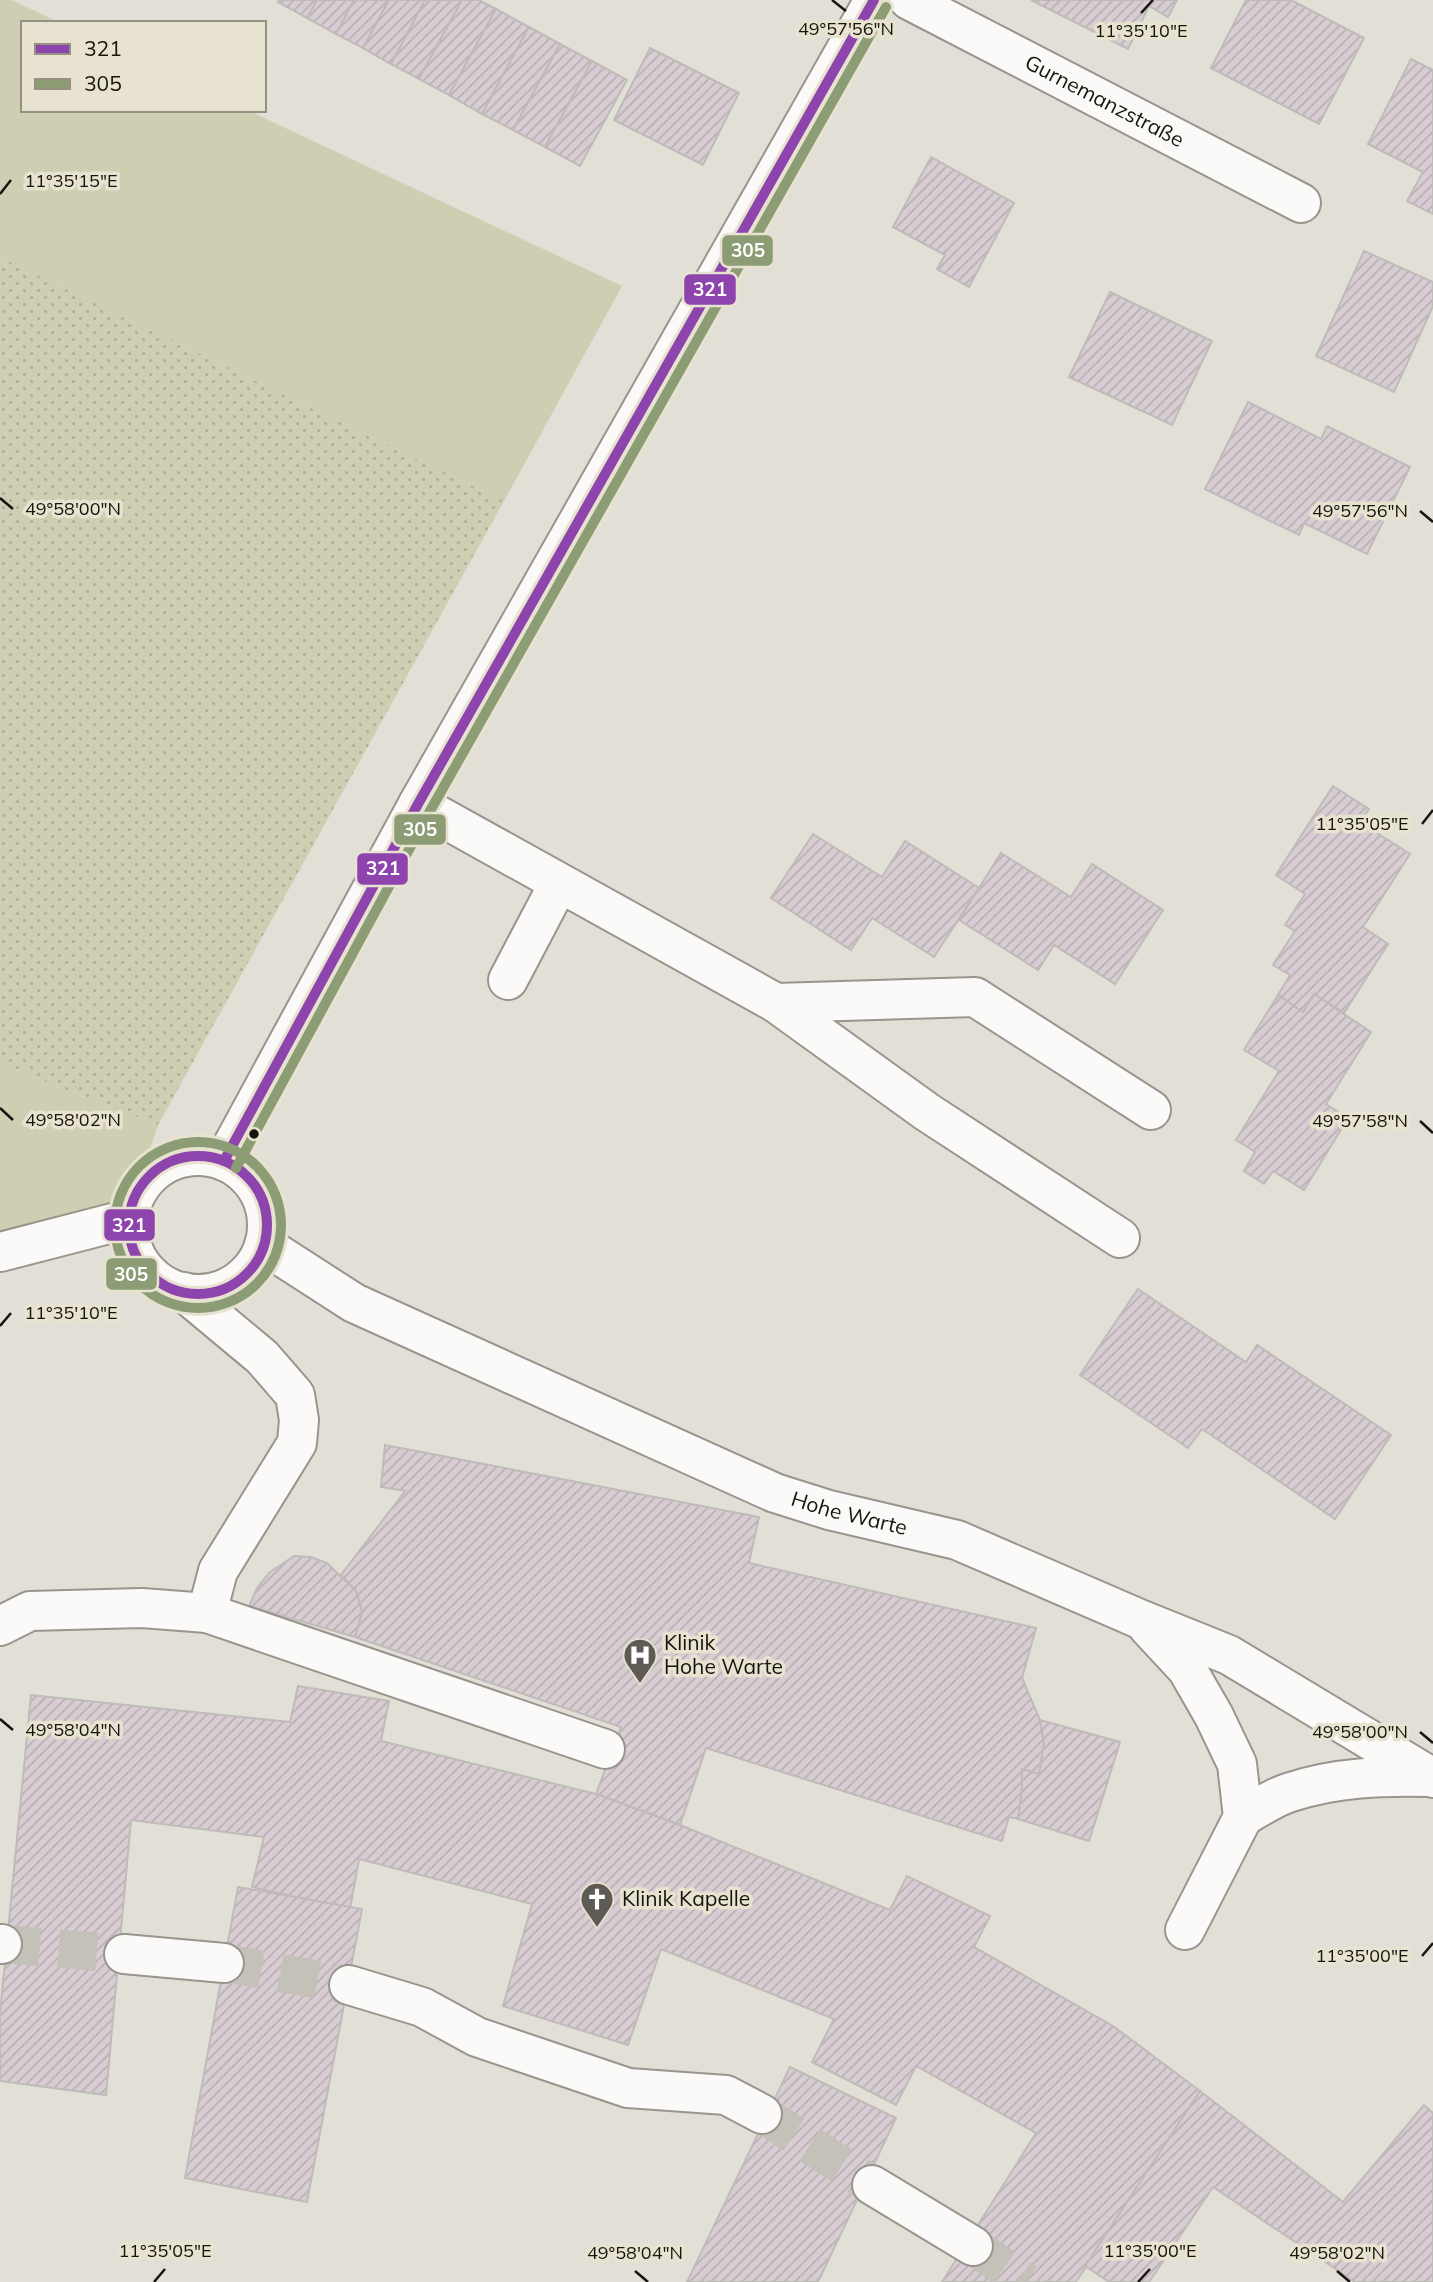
<svg xmlns="http://www.w3.org/2000/svg" width="1433" height="2282" font-family="Mulish,sans-serif">
	<style>
		.grass { fill: #cdceb2 }
		.garden { fill: url(#garden-dots) }
		.building { fill: url(#building-hatch); stroke: #bebbb9; stroke-width: 2 }
		.lines { fill: none; stroke-linecap: round; stroke-linejoin: round }
		.minor-tunnel { stroke: #c3c1b8; stroke-width: 38; stroke-dasharray: 38 19; stroke-linecap: butt }
		.minor-casing { stroke: #97958d; stroke-width: 42 }
		.minor { stroke: #fbfaf9; stroke-width: 38 }
		.bus-1-casing { stroke: #e8e3d0; stroke-width: 16 }
		.bus-2-casing { stroke: #e8e3d0; stroke-width: 16 }
		.bus-1 { stroke: #8e44ad; stroke-width: 10 }
		.bus-2 { stroke: #8c9d75; stroke-width: 10 }
		.ticks { fill: none; stroke: #16140e; stroke-width: 2.5 }
		.bus-dot { fill: #16140e; stroke: #e8e3d0; stroke-width: 2.5 }
		.labels { text-anchor: middle; stroke-width: 7; stroke-linejoin: round; paint-order: stroke }
		.street-label { font-size: 21px; fill: #16140e; stroke: #e8e3d0 }
		.poi-label { font-size: 21px; fill: #16140e; stroke: #e8e3d0; text-anchor: start }
		.ticks-label { font-size: 18px; text-anchor: middle; fill: #16140e; stroke: #e8e3d0; stroke-width: 7; stroke-linejoin: round; paint-order: stroke }
		.line-badge { stroke: #e8e3d0; stroke-width: 2.5 }
		.badge-label { font-size: 19px; text-anchor: middle; font-weight: bold; fill: #fff }
	</style>
	<defs>
		<pattern id="garden-dots" width="8" height="8" patternUnits="userSpaceOnUse" patternTransform="scale(1.75)"><rect width="8" height="8" fill="#cdceb2"/><path d="M2 2h.1M6 6h.1" fill="none" stroke="#afb098" stroke-width="1.8" stroke-linecap="round"/></pattern>
		<pattern id="building-hatch" width="6" height="6" patternUnits="userSpaceOnUse" patternTransform="scale(1.75)"><rect width="6" height="6" fill="#d8cdd3"/><path d="M-1 1l2-2M0 6l6-6M5 7l2-2" fill="none" stroke="#b9afb4"/></pattern>
	</defs>
	<rect width="100%" height="100%" fill="#e2e0d6"/>
	<g class="grass">
		<path d="M0,0H12L60,23H23V110H247L622,286L504,501L0,257Z"/>
		<path d="M0,1064L158,1125L132,1204L0,1241Z"/>
	</g>
	<path class="garden" d="M0,257L504,501L158,1125L0,1064Z"/>
	<g class="building">
		<path d="M279,0H317L307,18L278,2Z"/>
		<path d="M317,0H354L336,34L307,18Z"/>
		<path d="M354,0H389L363,48L336,34Z"/>
		<path d="M389,0H425L391,64L363,48Z"/>
		<path d="M425,0H462L419,79L391,64Z"/>
		<path d="M462,0H479L496,9L449,95L419,79Z"/>
		<path d="M1031,0H1177L1168,17L1149,6L1128,49Z"/>
		<path d="M1246,0H1291L1364,38L1319,124L1211,68Z"/>
		<path d="M496,9L529,27L482,114L449,95Z"/>
		<path d="M529,27L560,44L513,130L482,114Z"/>
		<path d="M560,44L592,61L545,147L513,130Z"/>
		<path d="M650,48L739,93L703,165L614,120Z"/>
		<path d="M1411,59L1433,70V214L1407,201L1423,172L1368,144Z"/>
		<path d="M592,61L627,80L580,166L545,147Z"/>
		<path d="M931,157L1014,203L969,287L937,269L945,255L893,227Z"/>
		<path d="M1364,251L1433,282V306L1394,392L1316,356Z"/>
		<path d="M1110,292L1212,341L1172,425L1069,377Z"/>
		<path d="M1248,402L1321,439L1327,426L1410,467L1367,554L1304,523L1299,535L1205,489Z"/>
		<path d="M1333,786L1369,809L1360,822L1410,854L1363,927L1388,944L1344,1013L1314,994L1303,1012L1278,995L1290,975L1273,965L1295,931L1285,925L1305,894L1276,875Z"/>
		<path d="M813,834L882,877L905,841L979,888L934,957L872,918L851,950L771,898Z"/>
		<path d="M1001,853L1071,897L1092,864L1163,910L1115,984L1054,945L1038,970L959,920Z"/>
		<path d="M1314,994L1371,1032L1326,1104L1348,1118L1304,1190L1273,1171L1264,1184L1244,1171L1255,1152L1236,1140L1279,1071L1244,1050L1278,995L1303,1012Z"/>
		<path d="M1138,1289L1246,1362L1257,1345L1391,1435L1335,1519L1202,1429L1188,1448L1080,1375Z"/>
		<path d="M385,1445L759,1517L749,1563L1036,1628L1022,1678L1040,1720L1044,1744L1039,1774L1022,1769V1790L1018,1819L1009,1817L1002,1841L706,1748L680,1825L596,1794L621,1727L355,1637L362,1612L356,1591L341,1575L405,1491L381,1487Z"/>
		<path d="M294,1556L311,1557L327,1563L356,1591L362,1612L355,1637L249,1606L257,1588L269,1573Z"/>
		<path d="M298,1686L389,1701L381,1741L596,1794L680,1825L890,1910L907,1876L990,1916L974,1947L1113,2026L1200,2091L1076,2282H942L1036,2133L916,2066L896,2105L812,2062L834,2019L661,1949L628,2045L503,2006L532,1904L359,1859L350,1909L252,1887L264,1837L131,1820L106,2095L0,2081V2013L31,1695L290,1722Z"/>
		<path d="M1040,1720L1120,1742L1089,1841L1018,1819L1022,1790V1769L1039,1774L1044,1744Z"/>
		<path d="M238,1887L362,1909L307,2202L185,2178Z"/>
		<path d="M790,2067L896,2118L818,2282H687Z"/>
		<path d="M1200,2091L1343,2202L1424,2105L1433,2113V2282H1355L1213,2187L1149,2282H1109L1085,2266Z"/>
	</g>
	<g class="lines">
		<g class="minor-tunnel">
			<path d="M2,1944L124,1954"/>
			<path d="M224,1963L349,1985"/>
			<path d="M762,2114L872,2185"/>
			<path d="M973,2246L1026,2282"/>
		</g>
		<defs>
			<g id="minor">
				<path id="s1" d="M909,0L1301,203"/>
				<path d="M418,804L776,1003L975,997L1151,1110"/>
				<path d="M508,980L559,883"/>
				<path d="M776,1003L927,1112L1120,1238"/>
				<circle cx="198" cy="1225" r="69"/>
				<path d="M224,1161L418,804L874,0"/>
				<path id="s2" d="M264,1245L354,1303L775,1493L829,1510L957,1540L1142,1620L1229,1655L1433,1778"/>
				<path d="M0,1252L128,1219"/>
				<path d="M207,1613L605,1749"/>
				<path d="M0,1626L30,1611L142,1608L207,1613L218,1571L297,1443L299,1420L295,1395L262,1357L184,1292"/>
				<path d="M1148,1627L1187,1669L1214,1716L1237,1764L1243,1817L1185,1930"/>
				<path d="M1243,1817C1258,1808 1274,1797 1291,1792C1337,1777 1382,1776 1430,1777"/>
				<path d="M0,1944H2"/>
				<path d="M124,1954L224,1963"/>
				<path d="M349,1985L422,2007L477,2037L628,2088L726,2095L762,2114"/>
				<path d="M872,2185L973,2246"/>
			</g>
		</defs>
		<use href="#minor" class="minor-casing"/>
		<use href="#minor" class="minor"/>
		<defs>
			<g id="bus-1">
				<circle cx="198" cy="1225" r="69"/>
				<path d="M224,1161L418,804L874,0"/>
			</g>
			<g id="bus-2">
				<circle cx="198" cy="1225" r="83"/>
				<path d="M236,1168L430,811L886,7"/>
			</g>
		</defs>
		<use href="#bus-1" class="bus-1-casing"/>
		<use href="#bus-2" class="bus-2-casing"/>
		<use href="#bus-1" class="bus-1"/>
		<use href="#bus-2" class="bus-2"/>
	</g>
	<path class="ticks" d="M832,0L846,11M1141,13L1153,0M0,194L11,180M0,498L13,509M1420,511L1433,522M1422,824L1433,810M0,1108L13,1120M1420,1121L1433,1133M0,1326L11,1313M0,1719L13,1730M1420,1732L1433,1743M1422,1956L1433,1943M635,2271L648,2282M1337,2271L1350,2282M154,2282L165,2269M1138,2282L1150,2269"/>
	<defs>
		<symbol id="hospital-pin" viewBox="-11 -11 22 30"><path d="M0 17L-7.5 6A9.5 9.5 0 1 1 7.5 6Z" fill="#5d5b54" stroke="#e8e3d0"/><path d="M-5-5h3v3.5h4V-5h3V5h-3V1.5h-4V5h-3Z" fill="#fff"/></symbol>
		<symbol id="church-pin" viewBox="-11 -11 22 30"><path d="M0 17L-7.5 6A9.5 9.5 0 1 1 7.5 6Z" fill="#5d5b54" stroke="#e8e3d0"/><path d="M-1.2-6h2.4v3.5h3.3v2.4h-3.3V6h-2.4V-.1h-3.3v-2.4h3.3Z" fill="#fff"/></symbol>
	</defs>
	<g fill-rule="evenodd">
		<use href="#hospital-pin" x="621" y="1636" width="38" height="52"/>
		<use href="#church-pin" x="578" y="1880" width="38" height="52"/>
	</g>
	<circle class="bus-dot" cx="254" cy="1134" r="6"/>
	<g class="labels">
		<g class="street-label">
			<text dy="7" stroke="none"><textPath href="#s1" startOffset="220">Gurnemanzstraße</textPath></text>
			<text dy="7" stroke="none"><textPath href="#s2" startOffset="646">Hohe Warte</textPath></text>
		</g>
		<g class="poi-label">
			<text x="664" y="1650">Klinik<tspan x="664" dy="24">Hohe Warte</tspan></text>
			<text x="622" y="1906">Klinik Kapelle</text>
		</g>
	</g>
	<g class="ticks-label">
		<text x="846" y="35">49°57'56"N</text>
		<text x="1141" y="37">11°35'10"E</text>
		<text x="71" y="187">11°35'15"E</text>
		<text x="73" y="515">49°58'00"N</text>
		<text x="1360" y="517">49°57'56"N</text>
		<text x="1362" y="830">11°35'05"E</text>
		<text x="73" y="1126">49°58'02"N</text>
		<text x="1360" y="1127">49°57'58"N</text>
		<text x="71" y="1319">11°35'10"E</text>
		<text x="73" y="1736">49°58'04"N</text>
		<text x="1360" y="1738">49°58'00"N</text>
		<text x="1362" y="1962">11°35'00"E</text>
		<text x="165" y="2257">11°35'05"E</text>
		<text x="1150" y="2257">11°35'00"E</text>
		<text x="635" y="2259">49°58'04"N</text>
		<text x="1337" y="2259">49°58'02"N</text>
	</g>
	<g class="line-badge">
		<rect x="721" y="234" width="53" height="33" rx="7" fill="#8c9d75"/>
		<rect x="683" y="273" width="54" height="33" rx="7" fill="#8e44ad"/>
		<rect x="393" y="813" width="54" height="33" rx="7" fill="#8c9d75"/>
		<rect x="356" y="852" width="53" height="34" rx="7" fill="#8e44ad"/>
		<rect x="103" y="1208" width="53" height="34" rx="7" fill="#8e44ad"/>
		<rect x="105" y="1257" width="53" height="34" rx="7" fill="#8c9d75"/>
	</g>
	<g class="badge-label">
		<text x="748" y="257">305</text>
		<text x="710" y="296">321</text>
		<text x="420" y="836">305</text>
		<text x="383" y="875">321</text>
		<text x="129" y="1232">321</text>
		<text x="131" y="1281">305</text>
	</g>
	<rect x="21" y="21" width="245" height="91" fill="#e8e3d0" stroke="#949082" stroke-width="2"/>
	<rect x="35" y="44" width="35" height="10" fill="#8e44ad" stroke="#949082" stroke-width="2"/>
	<text x="84" y="56" font-size="21" fill="#16140e">321</text>
	<rect x="35" y="79" width="35" height="10" fill="#8c9d75" stroke="#949082" stroke-width="2"/>
	<text x="84" y="91" font-size="21" fill="#16140e">305</text>
</svg>
